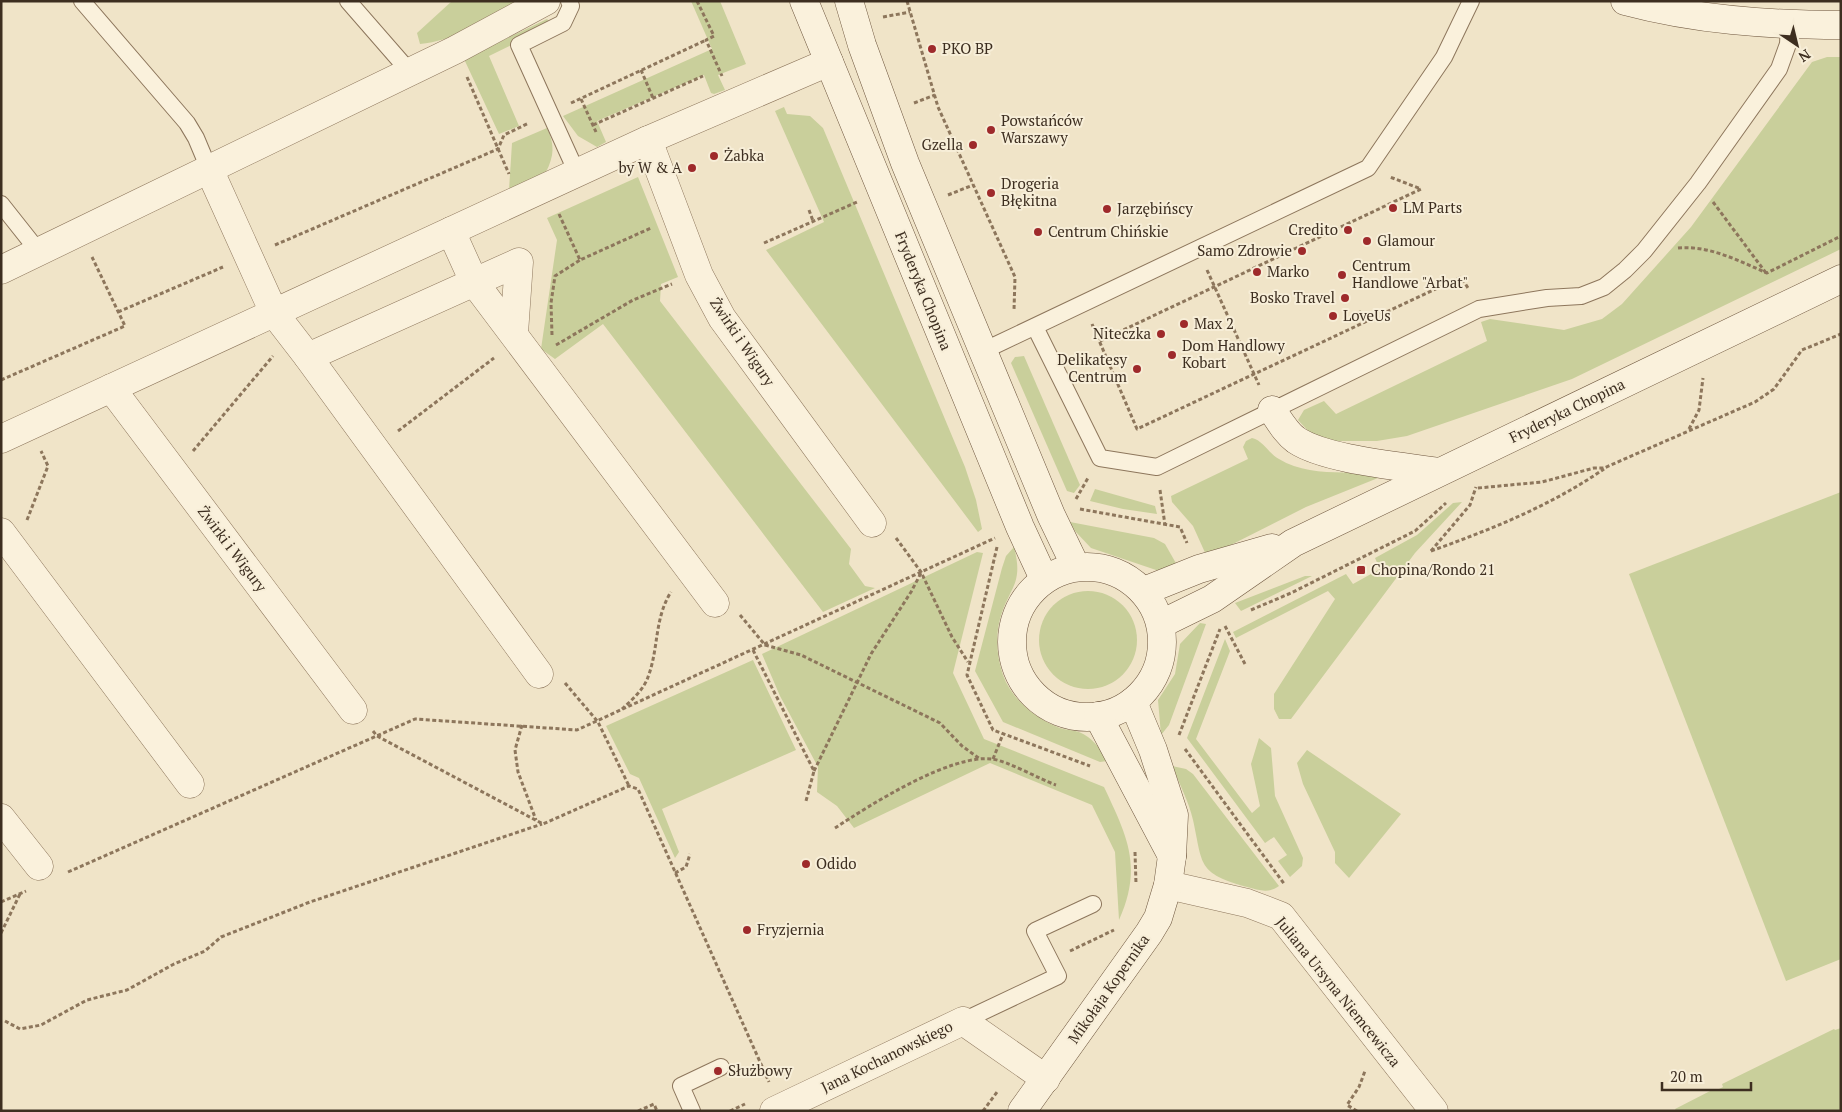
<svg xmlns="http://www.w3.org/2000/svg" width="1842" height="1112" font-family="'PT Serif',serif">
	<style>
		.green { fill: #c9cf9b }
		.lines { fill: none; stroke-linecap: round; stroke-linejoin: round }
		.lane-casing { stroke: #8d765c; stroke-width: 18 }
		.street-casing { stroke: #8d765c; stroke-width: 29 }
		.secondary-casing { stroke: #6f573f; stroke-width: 29 }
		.path { stroke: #8d765c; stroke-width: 3; stroke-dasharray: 4 2.5; stroke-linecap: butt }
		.lane { stroke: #faf1dc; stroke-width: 16 }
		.street { stroke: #faf1dc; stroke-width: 28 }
		.secondary { stroke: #faf1dc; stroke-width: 28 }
		.poi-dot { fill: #9e2a2b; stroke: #f7eed8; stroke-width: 2 }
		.labels { text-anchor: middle; stroke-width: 4; stroke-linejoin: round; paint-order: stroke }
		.poi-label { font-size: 15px; fill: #3d2e20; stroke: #f7eed8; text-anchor: start }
		.street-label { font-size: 15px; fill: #3d2e20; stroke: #f7eed8 }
	</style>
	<rect width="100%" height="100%" fill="#f0e4c8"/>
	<g class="green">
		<path d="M452,1H524C491,18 458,40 420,44L417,33Z"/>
		<path d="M691,1H720L746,64L718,75L725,90L714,94L711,93L704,75L597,121L606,142L597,147L578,136L563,116L712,49Z"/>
		<path d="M547,19L551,23L550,26L489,56L519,126L499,134L464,59Z"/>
		<path d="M1827,57H1841V249L1572,379L1407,436L1377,441H1329L1311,434L1298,420L1304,410L1324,401L1336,414L1487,341L1481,322L1490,319L1564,330L1602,319L1622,304L1691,227L1812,62Z"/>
		<path d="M784,107L787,114L810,116L823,128L965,467L976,500L982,529L978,532L766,250L824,222L775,111Z"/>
		<path d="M547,128C555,145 554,156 546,172L509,190L512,143Z"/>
		<path d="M638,177L678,277L661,284L660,301L851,549L849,564L865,586L875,588L823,612L603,324L555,359L541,349L557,240L547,218Z"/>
		<path d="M1024,356L1080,485L1074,493L1067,491L1011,363L1015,357Z"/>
		<path d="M1252,438C1264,441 1268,453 1279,459C1307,476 1343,472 1375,472L1378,478L1306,507L1207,557L1193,526L1172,502L1171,496L1248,459L1243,447L1246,441Z"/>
		<path d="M1095,489L1155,506L1157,514L1123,509L1090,501Z"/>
		<path d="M1841,492V959L1786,981L1629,574Z"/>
		<path d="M1462,502L1415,553L1291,719H1279L1274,709V694L1335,599L1328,591L1236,638L1233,632L1346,574L1353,584L1380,569L1375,558L1417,535L1453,503Z"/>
		<path d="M1070,522L1154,538L1165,544L1177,565L1159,571L1091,548L1075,531Z"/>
		<path d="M1014,547C1024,585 1009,587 1000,619C995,638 997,657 1003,675C1012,700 1036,719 1060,728C1066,730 1073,730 1079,732C1092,737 1101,749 1107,761L1100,762L1003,722L975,671L1002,568L1006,556Z"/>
		<path d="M977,552L983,553L953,673L984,739L1104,787C1127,836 1143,866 1119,920L1115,852L1092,805L990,763L854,828L837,806L817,792L818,767L780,696L762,654Z"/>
		<path d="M1305,576H1312L1241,611L1235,603Z"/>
		<circle cx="1088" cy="640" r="49"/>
		<path d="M1200,623L1206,624L1169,725L1161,735L1158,700L1175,674L1180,644Z"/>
		<path d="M1225,639L1230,651L1196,739L1252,813L1260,806L1251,764L1259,738L1271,748L1275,796L1303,858L1302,866L1290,877L1278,861L1287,855L1274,837L1265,843L1187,738Z"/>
		<path d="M753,660L796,750L662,809L679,852L675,858L639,778L630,774L606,726Z"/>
		<path d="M1307,750L1401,814L1349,878L1335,863V852L1303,784L1297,763Z"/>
		<path d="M1172,766L1186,769L1193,774L1279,886C1268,894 1259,890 1247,887C1197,873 1203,865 1193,820C1189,802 1179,783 1172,766Z"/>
		<path d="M1841,1028V1111H1676L1675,1109L1714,1089L1715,1091L1723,1087L1722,1084L1834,1029L1835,1030Z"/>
	</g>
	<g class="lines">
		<defs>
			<g id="lane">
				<path d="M82,1L187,123L196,138L209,169"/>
				<path d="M348,1L409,71"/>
				<path d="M569,1L571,6L563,23L519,45L577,173"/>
				<path d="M1,204L39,252"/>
				<path d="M1035,327L1100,458L1157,467L1479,309L1547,298L1581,296L1604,287L1625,270L1644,251L1698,183L1779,69L1788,44L1789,25"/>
				<path d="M983,351L1368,168L1444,57L1471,1"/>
				<path d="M963,1021L1058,976L1035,931L1093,904"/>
				<path d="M692,1111L681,1086L721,1067"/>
			</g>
			<g id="street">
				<path d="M648,140L699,275L722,318L872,523"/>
				<path d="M209,169L274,313L308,357L519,262L514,333"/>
				<path d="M451,231L474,282L715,603"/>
				<path d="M1,270L455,50L546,1"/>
				<path d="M308,357L539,674"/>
				<path d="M111,388L353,710"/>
				<path d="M1,439L648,140L829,62"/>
				<path d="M1,532L190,784"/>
				<path d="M1,818L39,866"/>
				<path d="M1168,885L1247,903L1281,916L1434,1111"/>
				<path d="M774,1111L963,1021L1046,1079"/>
			</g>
			<g id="secondary">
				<path d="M804,1L1020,527L1044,579"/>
				<path d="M849,1L862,45L905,163L1051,515L1076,567"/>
				<path d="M1625,1C1696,20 1768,25 1841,25"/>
				<path d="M1272,410C1279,420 1286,433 1296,440C1326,460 1401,466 1439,472"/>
				<circle cx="1087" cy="642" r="75"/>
				<path d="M1144,591L1199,569L1272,548"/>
				<path d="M1161,624L1212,599L1293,543L1841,279"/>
				<path d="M1098,716L1172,856"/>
				<path d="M1022,1111L1149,933L1158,918L1168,885L1172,856L1174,815L1153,750L1133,702"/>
			</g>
		</defs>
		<use href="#lane" class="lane-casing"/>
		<use href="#street" class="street-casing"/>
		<use href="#secondary" class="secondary-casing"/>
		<g class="path">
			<path d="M697,1L714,36L706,40L722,76"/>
			<path d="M907,1L938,107L1015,277L1014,310"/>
			<path d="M883,17L910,12"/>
			<path d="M641,70L653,98"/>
			<path d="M467,77L509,174"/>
			<path d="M581,99L596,132"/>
			<path d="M571,103L706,40"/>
			<path d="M914,103L935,95"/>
			<path d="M593,125L703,76"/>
			<path d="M948,195L973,185"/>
			<path d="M1713,202L1766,273"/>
			<path d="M809,210L813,221"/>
			<path d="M559,214L580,260L651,228"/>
			<path d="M764,243L857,202"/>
			<path d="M275,245L498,149L504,135L529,123"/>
			<path d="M1678,248C1709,245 1739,261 1767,273L1841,236"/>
			<path d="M1207,270L1259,385"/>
			<path d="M1359,311L1365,323"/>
			<path d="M118,312L223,267"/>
			<path d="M1092,324L1137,429L1461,277L1468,288"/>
			<path d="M552,335L551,303L555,276L580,260"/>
			<path d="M1100,341L1421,189L1390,177"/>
			<path d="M556,345L633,300L672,284"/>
			<path d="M1,380L125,326L92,257"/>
			<path d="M1689,429L1699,410L1703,378"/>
			<path d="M398,431L494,358"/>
			<path d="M193,451L273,356"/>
			<path d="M1478,488L1542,482L1594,468H1604L1755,402L1774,389L1802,350L1841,334"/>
			<path d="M1160,490L1165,525"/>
			<path d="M1076,499L1088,478"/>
			<path d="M1080,509L1180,527L1187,543"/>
			<path d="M27,520L48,466L41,451"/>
			<path d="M896,538L921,572L952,637L968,662"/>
			<path d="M997,547L967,675L993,730L1090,766"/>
			<path d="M1431,551C1492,529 1550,506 1604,469"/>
			<path d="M1431,551L1470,505L1476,487"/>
			<path d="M1251,610L1291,593L1415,531L1446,503"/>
			<path d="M740,615L765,645L801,655L940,723L962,746L980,759"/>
			<path d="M1225,626L1246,666"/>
			<path d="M753,650L814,771L806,801"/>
			<path d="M565,683L598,722L629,786"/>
			<path d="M622,709C632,700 644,689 648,677C659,648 654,619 671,592"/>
			<path d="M522,725L515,750L518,772L536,820"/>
			<path d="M373,731L377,736L543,824L629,786L638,789L769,1082"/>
			<path d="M1179,735L1220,629"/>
			<path d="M1185,749L1285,885"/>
			<path d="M993,759L1003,734"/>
			<path d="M814,771L871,654L911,592L921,573"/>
			<path d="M835,828C870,805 950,754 992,759C1008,761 1039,779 1056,785"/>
			<path d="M1135,852L1136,884"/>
			<path d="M68,872L415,719L577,730L995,538"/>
			<path d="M675,873L686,867L690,854"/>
			<path d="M1,902L26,891"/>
			<path d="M1,933L20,894"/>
			<path d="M1070,951L1114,930"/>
			<path d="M5,1021L20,1029L41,1025L87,1000L127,990L174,964L205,951L221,937L310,902L542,824"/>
			<path d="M638,1111L654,1104L657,1111"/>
			<path d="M730,1111L745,1104"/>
			<path d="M983,1111L997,1092"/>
			<path d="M1357,1111L1347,1105L1359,1087L1365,1071"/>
		</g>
		<use href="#lane" class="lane"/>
		<use href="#street" class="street"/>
		<use href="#secondary" class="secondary"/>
	</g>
	<g class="poi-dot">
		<circle cx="932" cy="49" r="5"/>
		<circle cx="991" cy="130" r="5"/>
		<circle cx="973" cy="145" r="5"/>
		<circle cx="714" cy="156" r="5"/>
		<circle cx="692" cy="168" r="5"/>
		<circle cx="991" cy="193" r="5"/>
		<circle cx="1393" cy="208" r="5"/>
		<circle cx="1107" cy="209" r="5"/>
		<circle cx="1348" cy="230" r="5"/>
		<circle cx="1038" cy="232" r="5"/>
		<circle cx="1367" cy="241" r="5"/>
		<circle cx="1302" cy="251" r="5"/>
		<circle cx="1257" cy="272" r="5"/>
		<circle cx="1342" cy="275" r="5"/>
		<circle cx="1345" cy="298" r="5"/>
		<circle cx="1333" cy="316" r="5"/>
		<circle cx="1184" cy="324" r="5"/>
		<circle cx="1161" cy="334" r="5"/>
		<circle cx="1172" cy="355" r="5"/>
		<circle cx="1137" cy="369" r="5"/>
		<rect x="1356" y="565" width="10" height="10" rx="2.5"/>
		<circle cx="806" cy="864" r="5"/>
		<circle cx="747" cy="930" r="5"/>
		<circle cx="718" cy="1071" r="5"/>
	</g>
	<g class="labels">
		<g class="poi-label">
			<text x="942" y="54">PKO BP</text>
			<text x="1001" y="126">Powstańców<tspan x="1001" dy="17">Warszawy</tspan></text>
			<text x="963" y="150" text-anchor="end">Gzella</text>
			<text x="724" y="161">Żabka</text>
			<text x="682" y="173" text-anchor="end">by W &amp; A</text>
			<text x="1001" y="189">Drogeria<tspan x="1001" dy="17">Błękitna</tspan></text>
			<text x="1403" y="213">LM Parts</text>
			<text x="1117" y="214">Jarzębińscy</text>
			<text x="1338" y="235" text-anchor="end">Credito</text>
			<text x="1048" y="237">Centrum Chińskie</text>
			<text x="1377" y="246">Glamour</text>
			<text x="1292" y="256" text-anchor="end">Samo Zdrowie</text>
			<text x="1352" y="271">Centrum<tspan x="1352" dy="17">Handlowe "Arbat"</tspan></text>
			<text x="1267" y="277">Marko</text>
			<text x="1335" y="303" text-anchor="end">Bosko Travel</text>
			<text x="1343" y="321">LoveUs</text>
			<text x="1194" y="329">Max 2</text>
			<text x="1151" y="339" text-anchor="end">Niteczka</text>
			<text x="1182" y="351">Dom Handlowy<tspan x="1182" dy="17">Kobart</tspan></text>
			<text x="1127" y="365" text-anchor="end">Delikatesy<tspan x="1127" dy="17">Centrum</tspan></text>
			<text x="1371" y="575">Chopina/Rondo 21</text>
			<text x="816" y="869">Odido</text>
			<text x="757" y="935">Fryzjernia</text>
			<text x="728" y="1076">Służbowy</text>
		</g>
		<g class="street-label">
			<text transform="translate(923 291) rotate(68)" y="5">Fryderyka Chopina</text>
			<text transform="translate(742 342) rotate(56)" y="5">Żwirki i Wigury</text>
			<text transform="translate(1567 411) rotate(-26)" y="5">Fryderyka Chopina</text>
			<text transform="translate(232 549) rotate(53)" y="5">Żwirki i Wigury</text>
			<text transform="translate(1109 989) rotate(-55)" y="5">Mikołaja Kopernika</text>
			<text transform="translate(1338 992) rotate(51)" y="5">Juliana Ursyna Niemcewicza</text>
			<text transform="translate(887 1057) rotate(-26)" y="5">Jana Kochanowskiego</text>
		</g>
	</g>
	<rect width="1842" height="1112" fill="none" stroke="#3d2e20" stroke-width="5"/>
	<g transform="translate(1797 45) rotate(145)" stroke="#f7eed8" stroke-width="4" paint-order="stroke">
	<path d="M0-4L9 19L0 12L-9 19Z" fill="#3d2e20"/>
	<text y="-8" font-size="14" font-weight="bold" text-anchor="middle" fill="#3d2e20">N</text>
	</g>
	<path d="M1662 1082v8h89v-8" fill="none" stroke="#3d2e20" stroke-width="2.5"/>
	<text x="1670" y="1082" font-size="15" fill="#3d2e20" stroke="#f7eed8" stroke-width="4" paint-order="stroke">20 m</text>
</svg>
